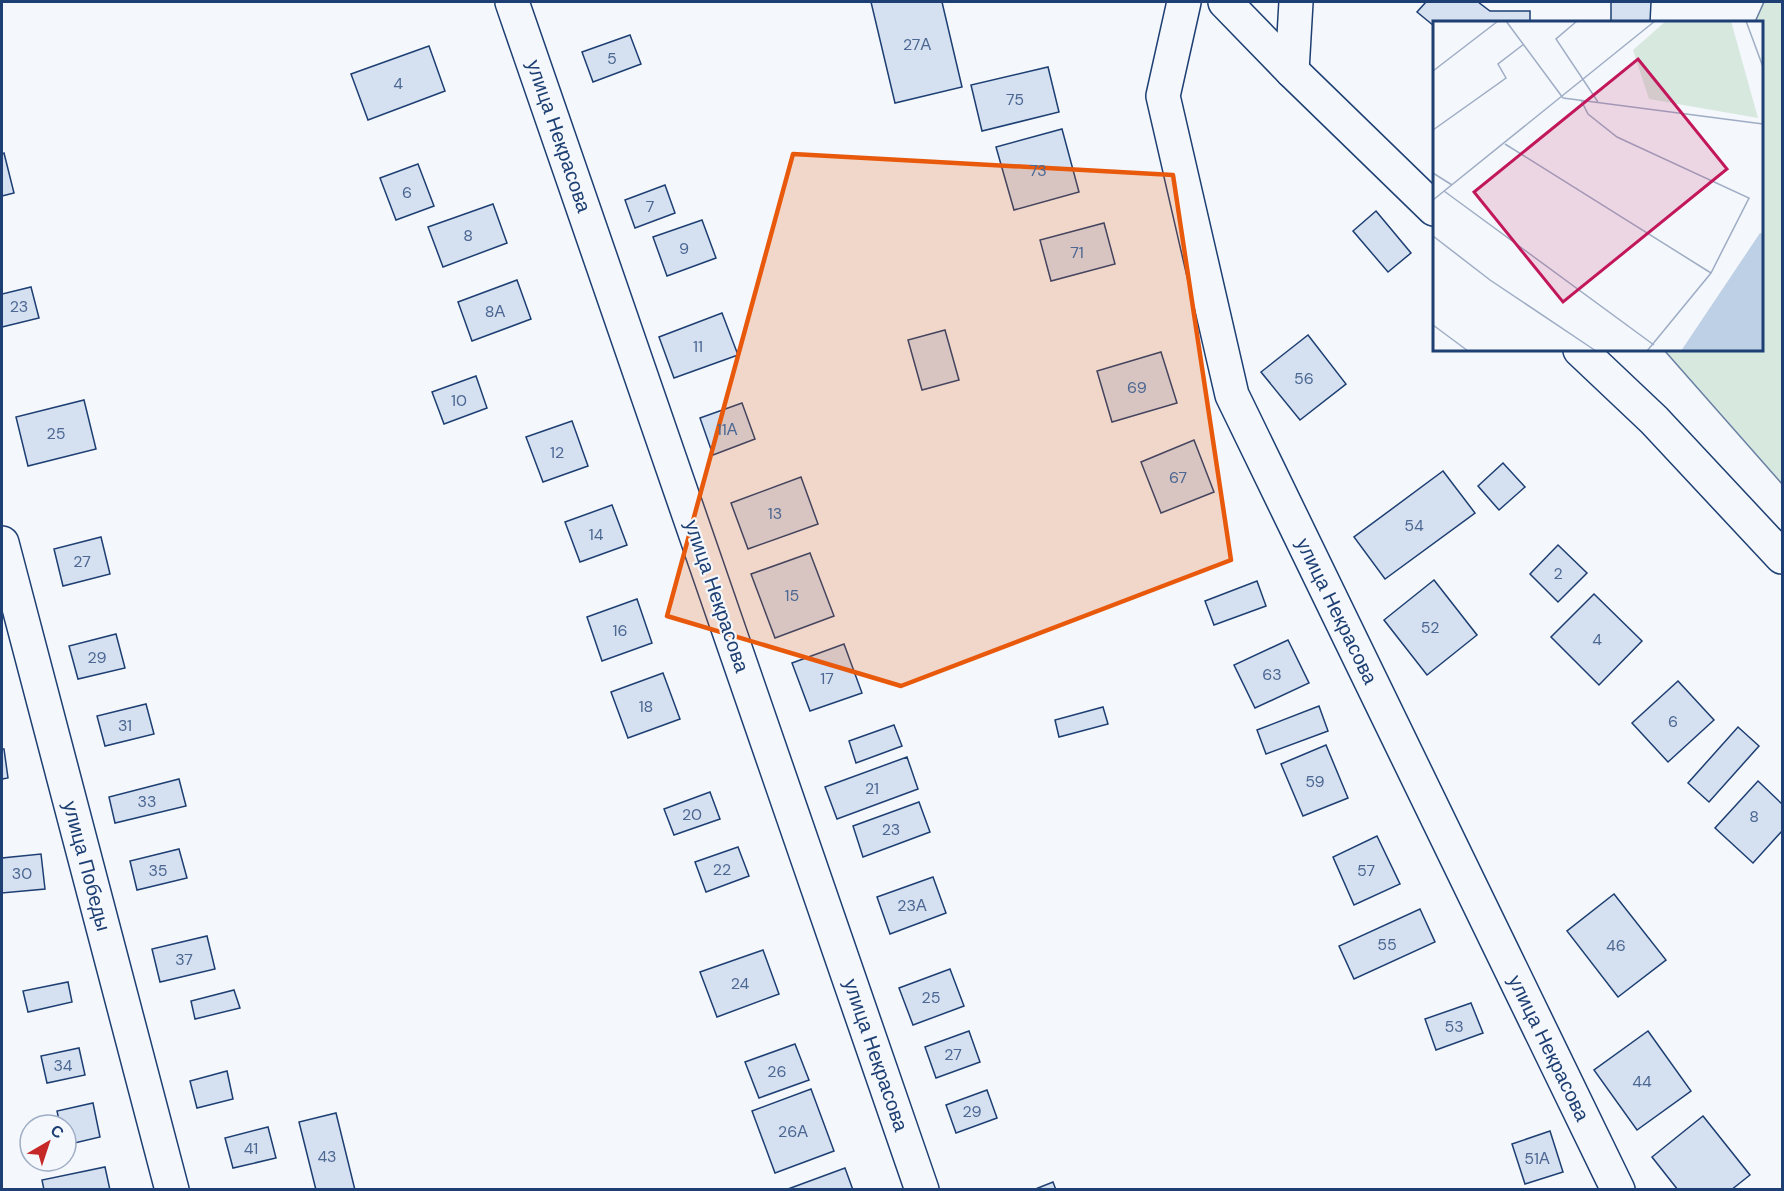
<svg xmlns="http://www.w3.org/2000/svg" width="1784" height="1191" font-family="'DM Sans',sans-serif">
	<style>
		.green { fill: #d7e8df; stroke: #687fa3; stroke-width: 1.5 }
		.building { fill: #d5e0f0; stroke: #1d3f73; stroke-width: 1.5 }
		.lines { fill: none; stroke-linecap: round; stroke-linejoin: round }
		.minor-casing { stroke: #1d3f73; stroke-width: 36 }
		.tertiary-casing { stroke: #1d3f73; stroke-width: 36 }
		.minor { stroke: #f4f7fb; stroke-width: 33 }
		.tertiary { stroke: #f4f7fb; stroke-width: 33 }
		.marked { fill: #e8590c; fill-opacity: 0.2; stroke: #e8590c; stroke-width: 4.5; stroke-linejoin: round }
		.labels { text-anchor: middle; stroke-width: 4.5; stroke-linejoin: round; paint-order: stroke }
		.number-label { font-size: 16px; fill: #4b6792 }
		.street-label { font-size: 20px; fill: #1d3f73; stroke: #f4f7fb }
		.inset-road { fill: none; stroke: #9eadc5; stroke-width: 1.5 }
		.view { fill: #c2185b; fill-opacity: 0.15; stroke: #c2185b; stroke-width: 3 }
		.inset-edge { fill: none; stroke: #1d3f73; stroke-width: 3 }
	</style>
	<rect width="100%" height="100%" fill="#f4f7fb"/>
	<path class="green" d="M1764,2H1782V484L1664,350H1762V22H1755Z"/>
	<g class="building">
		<path d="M871,2H942L962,87L895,103Z"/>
		<path d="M1426,2H1478L1490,11H1530V22H1434V26L1417,12Z"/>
		<path d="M1611,2H1651L1650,22H1611Z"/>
		<path d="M630,35L641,64L593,82L582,52Z"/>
		<path d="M429,46L445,91L368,120L351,74Z"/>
		<path d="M1048,67L1059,112L982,131L971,85Z"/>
		<path d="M1062,129L1079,192L1014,210L996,147Z"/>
		<path d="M4,153L14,193L2,196V154Z"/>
		<path d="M418,164L434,206L396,220L380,178Z"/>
		<path d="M665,185L675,213L635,228L625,200Z"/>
		<path d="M493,204L507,243L443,267L428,227Z"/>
		<path d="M1376,211L1411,253L1388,272L1353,231Z"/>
		<path d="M702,220L716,258L667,276L653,237Z"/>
		<path d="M1104,223L1115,264L1051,281L1040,240Z"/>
		<path d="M517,280L531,319L472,341L458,302Z"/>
		<path d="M31,287L39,318L2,327V294Z"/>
		<path d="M722,313L738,355L674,378L659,337Z"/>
		<path d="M945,330L959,380L922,390L908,340Z"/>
		<path d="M1308,335L1346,384L1300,420L1261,372Z"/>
		<path d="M1161,352L1177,403L1112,422L1097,371Z"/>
		<path d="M476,376L487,408L444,424L432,392Z"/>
		<path d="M84,400L96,449L28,466L16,417Z"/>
		<path d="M742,403L755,439L713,455L700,418Z"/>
		<path d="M572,421L588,466L543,482L526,437Z"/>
		<path d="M1194,440L1214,492L1161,513L1141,462Z"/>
		<path d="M1503,463L1525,487L1499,510L1478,486Z"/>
		<path d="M1443,471L1475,513L1385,579L1354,537Z"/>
		<path d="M801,477L818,524L748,549L731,503Z"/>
		<path d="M612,505L627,545L580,562L565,522Z"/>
		<path d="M101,537L110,574L63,586L54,549Z"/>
		<path d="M1558,545L1587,573L1558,602L1530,574Z"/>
		<path d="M810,553L834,616L775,638L751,574Z"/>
		<path d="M1434,580L1477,635L1427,675L1384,620Z"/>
		<path d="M1257,581L1266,606L1214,625L1205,601Z"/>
		<path d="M1594,594L1642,641L1599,685L1551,637Z"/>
		<path d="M637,599L652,643L602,661L587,617Z"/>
		<path d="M116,634L125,668L78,679L69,646Z"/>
		<path d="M1288,640L1309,683L1255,708L1234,665Z"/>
		<path d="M844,644L862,693L810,711L792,663Z"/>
		<path d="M663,673L680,719L628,738L611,692Z"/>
		<path d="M1678,681L1714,720L1668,762L1632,723Z"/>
		<path d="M146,704L154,734L105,746L97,716Z"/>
		<path d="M1319,706L1328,731L1266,754L1257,730Z"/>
		<path d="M1103,707L1108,724L1059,737L1055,720Z"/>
		<path d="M894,725L902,746L856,763L849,741Z"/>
		<path d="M1738,727L1759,746L1709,802L1688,783Z"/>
		<path d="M1326,745L1348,798L1303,816L1281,764Z"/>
		<path d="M2,749H4L8,778L2,779Z"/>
		<path d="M907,757L918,789L837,819L825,787Z"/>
		<path d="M179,779L186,806L115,823L109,797Z"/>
		<path d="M1758,781L1782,804V831L1753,863L1715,828Z"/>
		<path d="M710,792L720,819L674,835L664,809Z"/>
		<path d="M919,802L930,832L863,857L853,826Z"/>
		<path d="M1377,836L1400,884L1354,905L1333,857Z"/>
		<path d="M738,847L749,876L706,892L695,862Z"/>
		<path d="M179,849L187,878L137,890L130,861Z"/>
		<path d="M41,854L45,889L2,893V858Z"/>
		<path d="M933,877L946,913L890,934L877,897Z"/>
		<path d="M1614,894L1666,960L1618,997L1567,931Z"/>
		<path d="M1420,909L1435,942L1354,979L1339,946Z"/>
		<path d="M207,936L215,969L160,982L152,949Z"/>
		<path d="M763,950L779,994L717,1017L700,972Z"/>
		<path d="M950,969L964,1006L913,1025L899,988Z"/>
		<path d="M68,982L72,1002L28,1012L23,991Z"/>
		<path d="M234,990L240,1008L195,1019L191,1001Z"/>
		<path d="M1471,1003L1483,1033L1436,1050L1425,1019Z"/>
		<path d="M969,1031L980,1062L936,1078L925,1047Z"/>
		<path d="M1648,1031L1691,1091L1637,1130L1594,1070Z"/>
		<path d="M795,1044L809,1080L759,1098L745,1062Z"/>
		<path d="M79,1048L85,1075L47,1083L41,1056Z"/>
		<path d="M227,1071L233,1099L197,1108L190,1081Z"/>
		<path d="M811,1089L834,1151L775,1173L752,1111Z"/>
		<path d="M987,1090L997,1118L956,1133L946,1105Z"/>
		<path d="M93,1103L100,1137L66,1145V1125H60L57,1111Z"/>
		<path d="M336,1113L355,1190H316L299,1122Z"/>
		<path d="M1703,1116L1750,1175L1731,1190H1678L1652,1157Z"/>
		<path d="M268,1127L276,1158L233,1168L225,1138Z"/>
		<path d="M1550,1131L1563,1172L1525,1184L1512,1144Z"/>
		<path d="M105,1167L110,1190H44L42,1180Z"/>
		<path d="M845,1168L853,1190L788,1189Z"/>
		<path d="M1053,1182L1056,1190H1033Z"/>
	</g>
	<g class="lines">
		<defs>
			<g id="minor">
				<path d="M512,2L922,1190"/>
				<path d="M1184,2L1163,96L1232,395L1618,1190"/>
				<path d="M2,543L172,1190"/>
			</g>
			<g id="tertiary">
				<path d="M1225,2L1292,71L1434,209"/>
				<path d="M1292,71L1296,2"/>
				<path d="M1580,350L1654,420L1782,557"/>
			</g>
		</defs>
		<use href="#minor" class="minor-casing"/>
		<use href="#tertiary" class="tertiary-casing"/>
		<use href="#minor" class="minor"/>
		<use href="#tertiary" class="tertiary"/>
	</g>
	<path class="marked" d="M793,154L1173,175L1231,560L901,686L667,616Z"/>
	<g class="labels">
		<g class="number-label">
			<text x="917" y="50">27А</text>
			<text x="612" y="64">5</text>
			<text x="398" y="89">4</text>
			<text x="1015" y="105">75</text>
			<text x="1038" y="176">73</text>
			<text x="407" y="198">6</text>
			<text x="650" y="212">7</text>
			<text x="468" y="241">8</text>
			<text x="684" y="254">9</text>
			<text x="1077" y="258">71</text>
			<text x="19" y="312">23</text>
			<text x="495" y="317">8А</text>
			<text x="698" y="352">11</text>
			<text x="1304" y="384">56</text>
			<text x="1137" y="393">69</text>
			<text x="459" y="406">10</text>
			<text x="727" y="435">11А</text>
			<text x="56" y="439">25</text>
			<text x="557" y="458">12</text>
			<text x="1178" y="483">67</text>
			<text x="775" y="519">13</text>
			<text x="1414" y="531">54</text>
			<text x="596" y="540">14</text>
			<text x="82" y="567">27</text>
			<text x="1558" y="579">2</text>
			<text x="792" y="601">15</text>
			<text x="1430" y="633">52</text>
			<text x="620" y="636">16</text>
			<text x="1597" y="645">4</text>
			<text x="97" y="663">29</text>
			<text x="1272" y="680">63</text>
			<text x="827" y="684">17</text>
			<text x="646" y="712">18</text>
			<text x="1673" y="727">6</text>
			<text x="125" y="731">31</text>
			<text x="1315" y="787">59</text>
			<text x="872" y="794">21</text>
			<text x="147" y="807">33</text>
			<text x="692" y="820">20</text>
			<text x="1754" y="822">8</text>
			<text x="891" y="835">23</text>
			<text x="722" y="875">22</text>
			<text x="158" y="876">35</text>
			<text x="1366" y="876">57</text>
			<text x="22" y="879">30</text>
			<text x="912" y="911">23А</text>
			<text x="1387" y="950">55</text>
			<text x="1616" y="951">46</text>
			<text x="184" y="965">37</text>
			<text x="740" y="989">24</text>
			<text x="931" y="1003">25</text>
			<text x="1454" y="1032">53</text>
			<text x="953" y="1060">27</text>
			<text x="63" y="1071">34</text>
			<text x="777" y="1077">26</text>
			<text x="1642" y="1087">44</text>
			<text x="972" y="1117">29</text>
			<text x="793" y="1137">26А</text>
			<text x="251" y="1154">41</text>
			<text x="327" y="1162">43</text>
			<text x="1537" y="1164">51А</text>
		</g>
		<g class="street-label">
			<text transform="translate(559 136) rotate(71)" y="7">улица Некрасова</text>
			<text transform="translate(717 596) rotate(71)" y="7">улица Некрасова</text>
			<text transform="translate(1337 611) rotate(64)" y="7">улица Некрасова</text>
			<text transform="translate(87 866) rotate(75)" y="7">улица Победы</text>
			<text transform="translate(1549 1048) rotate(64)" y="7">улица Некрасова</text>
			<text transform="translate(876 1055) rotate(71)" y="7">улица Некрасова</text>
		</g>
	</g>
	<g transform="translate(1433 21)">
		<rect width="330" height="330" fill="#f4f7fb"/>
		<path d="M233,0H298L325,97L216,78L200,29Z" fill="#d7e8df"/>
		<path d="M327,212L330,213V330H248Z" fill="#bed0e5"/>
		<path class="inset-road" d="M73,0L130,77M144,0L123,18L165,81M313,0L330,46M0,50L65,0M130,77L330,103M148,79L155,93L184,116L316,177L278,252L214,330M0,109L73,57L65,43L91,23M72,123L278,252M0,152L19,164M11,170L221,324M0,179L222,0M0,215L57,259L163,330M0,304L35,330"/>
		<path class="view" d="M205,38L294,148L130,281L41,171Z"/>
		<rect width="330" height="330" class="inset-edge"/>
	</g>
	<rect width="1784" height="1191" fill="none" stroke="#1d3f73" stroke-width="6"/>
	<g transform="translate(48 1143) rotate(39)"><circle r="28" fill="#f4f7fb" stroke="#9eadc5" stroke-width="1.5"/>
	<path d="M0-4.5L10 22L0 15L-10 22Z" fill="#c62828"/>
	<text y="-9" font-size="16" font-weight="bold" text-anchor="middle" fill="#1d3f73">С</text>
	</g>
</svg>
